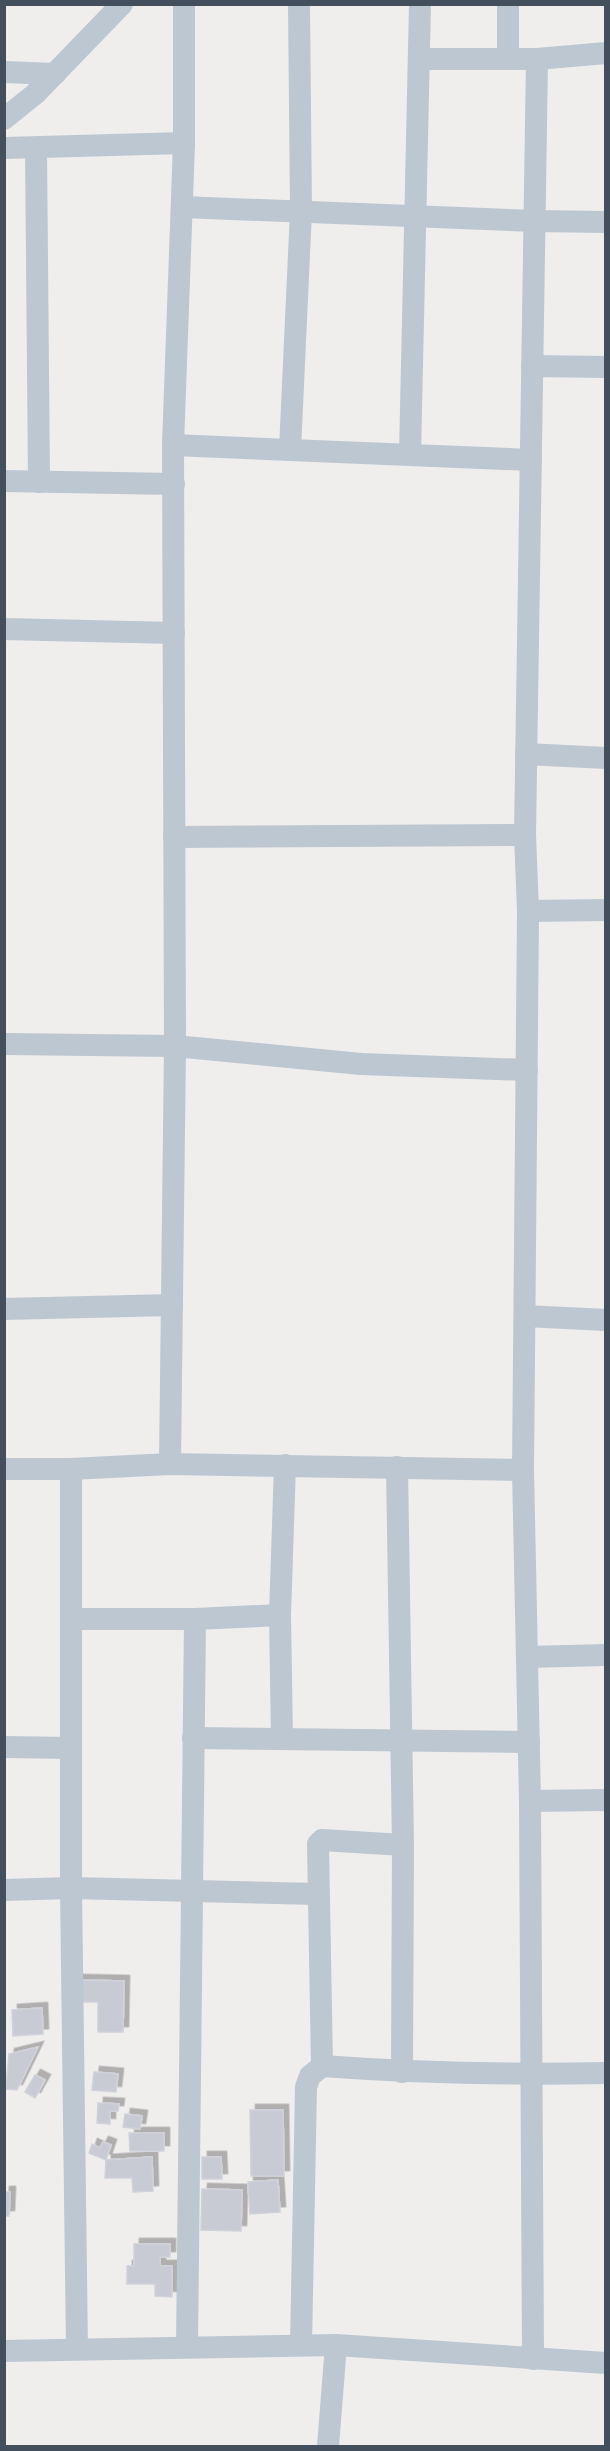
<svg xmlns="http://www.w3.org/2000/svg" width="610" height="2451" font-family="'Source Sans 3',sans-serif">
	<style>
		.building { fill: #c8cbd4; stroke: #d0d2da; stroke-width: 1.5; filter: url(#shadow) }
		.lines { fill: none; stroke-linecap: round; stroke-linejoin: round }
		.street { stroke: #bcc7d1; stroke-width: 22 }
	</style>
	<defs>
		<filter id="shadow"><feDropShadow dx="5.5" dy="-5.5" stdDeviation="0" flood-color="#0004"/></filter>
	</defs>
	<rect width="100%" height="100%" fill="#f0eded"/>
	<g class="building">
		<path d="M77,1980L124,1981L123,2032H98V2002H76Z"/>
		<path d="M42,2008L43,2034L13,2036L12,2010Z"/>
		<path d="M38,2047L17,2090L6,2089L9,2054Z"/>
		<path d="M94,2072L118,2074L116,2092L92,2090Z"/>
		<path d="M35,2075L45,2080L35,2098L25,2092Z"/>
		<path d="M98,2103L119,2104L118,2111H110V2124L97,2123Z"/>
		<path d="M250,2110H283L284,2176H251Z"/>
		<path d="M125,2114L142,2116L140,2129L123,2127Z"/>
		<path d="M129,2133H164V2151H130Z"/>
		<path d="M103,2142L111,2145L106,2160L89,2153L92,2144L100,2148Z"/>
		<path d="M152,2157L153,2191L133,2192L132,2178H105L106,2160Z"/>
		<path d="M202,2157H221L222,2179H202Z"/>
		<path d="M278,2180L280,2212L250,2214L248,2182Z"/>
		<path d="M202,2189L242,2190L241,2231L201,2230Z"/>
		<path d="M4,2192H10L9,2216H4Z"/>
		<path d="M134,2244H170V2257H160V2266H172V2297L155,2296V2284H127V2266H134Z"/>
	</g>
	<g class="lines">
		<g class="street">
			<path d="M508,4V59"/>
			<path d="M421,59H537L606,53"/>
			<path d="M4,72L55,74"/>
			<path d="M4,119L35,94L122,4"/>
			<path d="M4,148L184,143"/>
			<path d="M36,148L39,482"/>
			<path d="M182,207L534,221L606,222"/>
			<path d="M532,366L606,367"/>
			<path d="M173,445L531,460"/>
			<path d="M290,450L301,211L299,4"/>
			<path d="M410,455L420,4"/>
			<path d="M4,481L174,484"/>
			<path d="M4,629L174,633"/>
			<path d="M526,754L606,758"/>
			<path d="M174,837L525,835"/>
			<path d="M528,911L606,910"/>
			<path d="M4,1044L175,1046L361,1064L527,1070"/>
			<path d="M4,1309L172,1305"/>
			<path d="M525,1316L606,1320"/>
			<path d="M170,1464L175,1046L173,445L184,143V4"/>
			<path d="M397,1467L403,1845L402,2072"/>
			<path d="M4,1469H71L170,1464L523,1470"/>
			<path d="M71,1469V1888L77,2349"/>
			<path d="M71,1619H195L280,1615"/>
			<path d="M527,1657L606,1655"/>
			<path d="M193,1738L529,1742"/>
			<path d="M282,1739L280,1615L285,1465"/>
			<path d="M4,1747L71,1748"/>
			<path d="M530,1801L606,1800"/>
			<path d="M4,1890L71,1888L318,1894"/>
			<path d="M322,2066C416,2073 511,2075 606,2073"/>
			<path d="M301,2345L306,2087L310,2076L322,2066L318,1844L322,1840L403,1845"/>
			<path d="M187,2347L195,1619"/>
			<path d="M4,2351L336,2345L606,2363"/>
			<path d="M533,2359L530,1801L523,1470L528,911L525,835L537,59"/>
			<path d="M328,2446L336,2345"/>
		</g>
	</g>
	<rect width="610" height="2451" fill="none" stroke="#434f5c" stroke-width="12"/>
</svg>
